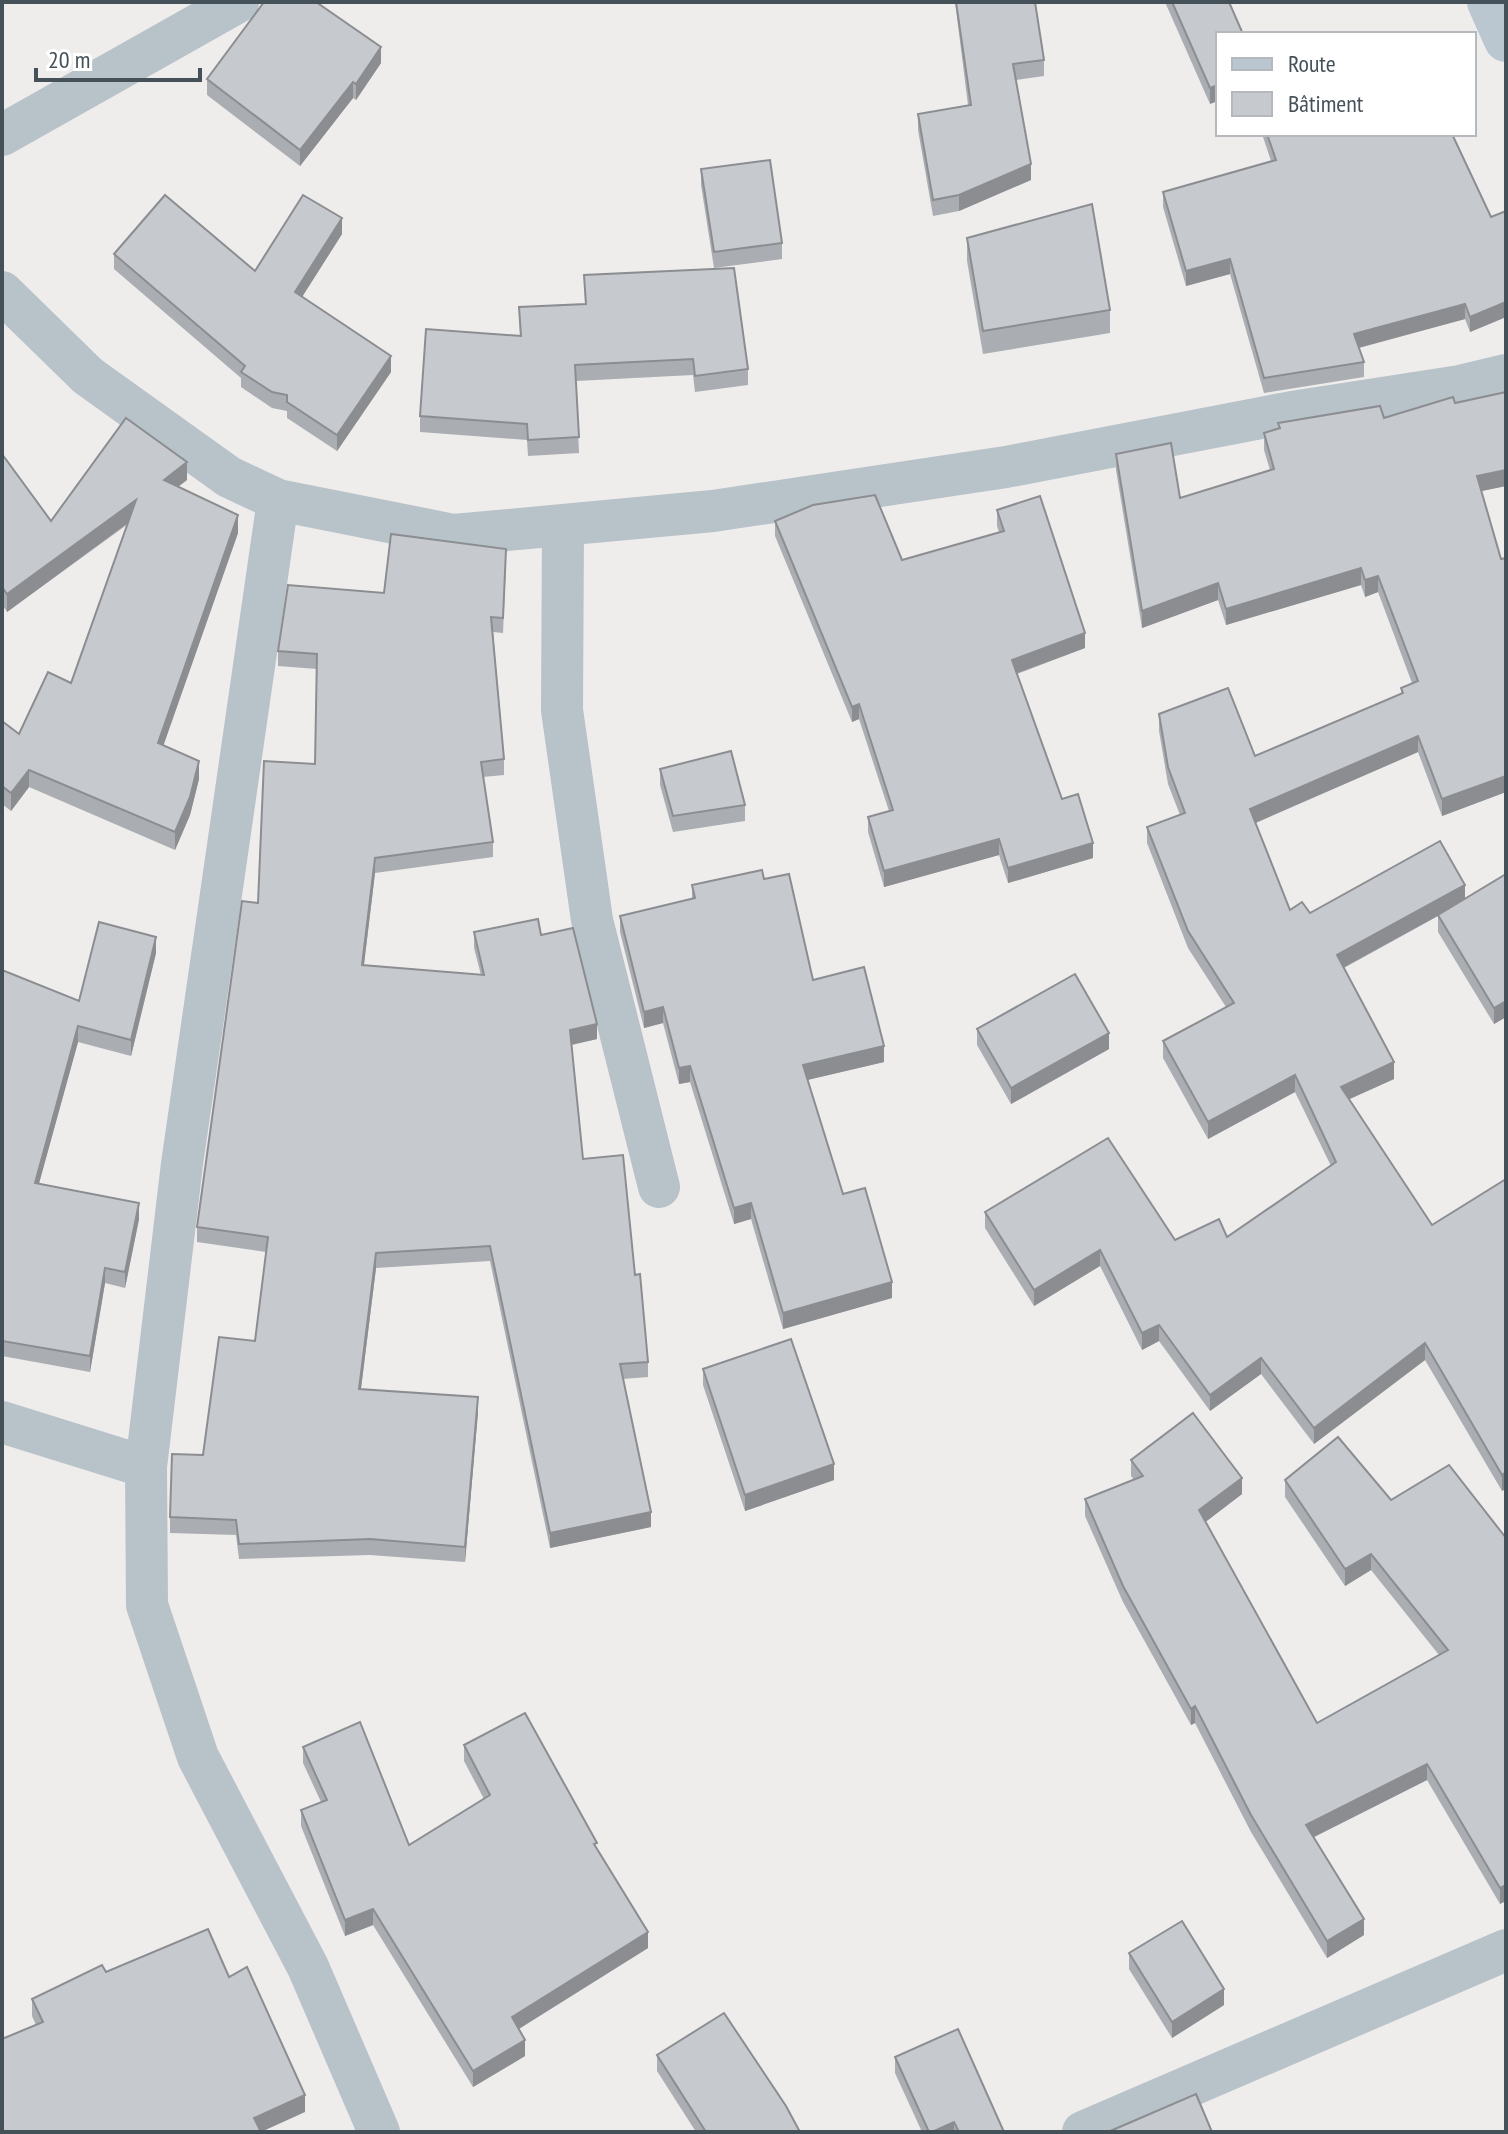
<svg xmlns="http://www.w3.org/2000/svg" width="1508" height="2134" font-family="'PT Sans Narrow',sans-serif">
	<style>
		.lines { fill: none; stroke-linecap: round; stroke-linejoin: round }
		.street { stroke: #b8c2c9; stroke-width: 42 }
		.secondary { stroke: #bac6d0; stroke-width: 44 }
		.wall { fill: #aaaeb2 }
		.shaded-wall { fill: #8b8d91 }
		.building { fill: #c6cacf; stroke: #8b8d91; stroke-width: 2 }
	</style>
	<rect width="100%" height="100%" fill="#efecec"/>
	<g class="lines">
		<g class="street">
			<path d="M2,135L238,2"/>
			<path d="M2,292L88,376L229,477L278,500L454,535L713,511L1006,467L1292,412L1460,386L1506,375"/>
			<path d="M278,500L182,1164L146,1467L147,1605L198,1757L308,1967L379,2132"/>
			<path d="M563,527L562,710L592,920L659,1187"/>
			<path d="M2,1422L146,1467"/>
			<path d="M1083,2132L1506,1950"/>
		</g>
		<path class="secondary" d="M1489,2L1506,40"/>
	</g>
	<g class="wall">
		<path d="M955,2H1035L1044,60V76L1016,80L1031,180L959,211L933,216L918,130V114L968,105Z"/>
		<path d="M1165,2H1229L1210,104Z"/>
		<path d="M381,63L356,100L353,98L300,166L207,95V79Z"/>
		<path d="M1262,134H1452L1491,217L1506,211V317L1470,332L1465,319L1359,348L1364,362V377L1264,393L1230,274L1186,286L1163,207V192L1271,161Z"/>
		<path d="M701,169L782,243V259L714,268L701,185Z"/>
		<path d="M342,234L302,297L391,372L337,451L287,418V411L272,408L241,387V378L114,269V254L255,271Z"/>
		<path d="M967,238L1110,310V333L983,354L967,261Z"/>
		<path d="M584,275L748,369V385L695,392L693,375L576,381L579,453L528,456L527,440L420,432V416L520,336L519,307L585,304Z"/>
		<path d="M1455,403L1506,486L1481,491L1501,559L1506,558V792L1442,816L1418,752L1256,823L1290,910L1310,913L1465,899L1506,874V1017L1494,1024L1438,932V916L1344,968L1394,1079L1349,1099L1432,1225L1506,1179L1502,1491L1425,1360L1314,1444L1261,1374L1210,1411L1159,1341L1142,1350L1100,1266L1034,1306L985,1228V1212L1175,1240L1227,1237L1331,1166L1295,1092L1208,1139L1163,1058V1041L1226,1007L1188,948L1147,843V827L1180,815L1168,784L1159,731V714L1255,756L1401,694V688L1412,683L1378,592L1365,597L1361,585L1226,625L1218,600L1142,628L1116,470V454L1180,498L1270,470L1264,450V433L1278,429V423L1384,418Z"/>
		<path d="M2,454L51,521L187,480L178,487L238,533L163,745L199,779L190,815L175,850L29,787L11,811L2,804V721L19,734L71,683L128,524L7,612L2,604Z"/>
		<path d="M997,510L1085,648L1017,674L1062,799L1093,858L1008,883L999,855L884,887L868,832V817L889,811L859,719L852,722L775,536V521L902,560L999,532L997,526Z"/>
		<path d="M506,564L503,633L493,632L504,759V775L483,777L493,842V857L375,873L364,965L481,975L474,948V932L541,935L597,1039L572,1045L583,1159L635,1275L648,1362V1377L623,1379L651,1527L550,1548L490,1261L376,1268L361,1389L478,1412L465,1562L370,1555L239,1559L236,1535L170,1533V1517L203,1455L255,1341L266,1252L197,1242V1227L258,903L315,764L317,669L278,666V651L384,593Z"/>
		<path d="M660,769L745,805V821L673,832L660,785Z"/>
		<path d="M764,879L813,980L884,1062L807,1080L843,1194L892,1298L783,1329L751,1219L734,1224L690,1082L679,1084L663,1023L644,1028L620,932V916L692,899V885Z"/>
		<path d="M156,953L131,1056L78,1042L39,1183L139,1219L125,1288L105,1283L90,1372L2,1356V970L79,1001Z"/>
		<path d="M977,1029L1109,1049L1011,1104L977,1045Z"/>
		<path d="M703,1369L834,1480L745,1511L703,1385Z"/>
		<path d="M1131,1460L1242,1494L1205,1522L1317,1723L1439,1655L1371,1570L1345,1586L1285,1497V1480L1391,1500L1506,1538L1500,1904L1427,1780L1314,1837L1364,1935L1327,1958L1251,1832L1195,1723L1191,1725L1123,1602L1085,1516V1499L1134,1480L1131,1476Z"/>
		<path d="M464,1745L597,1849L648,1948L519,2029L525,2056L473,2087L373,1925L345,1936L301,1826V1810L321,1802L303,1763V1747L409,1845L484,1799L464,1761Z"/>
		<path d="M1129,1953L1224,2005L1172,2038L1129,1969Z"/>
		<path d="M106,1972L229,1977L305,2112L36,2025L32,2016V1999Z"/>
		<path d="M657,2055L800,2132H696L657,2071Z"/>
		<path d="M895,2057L1004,2132H922L895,2073Z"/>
	</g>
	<g class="shaded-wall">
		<path d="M381,47V63L356,100V84Z"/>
		<path d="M353,82V98L300,166V150Z"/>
		<path d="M1218,85V101L1210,104V88Z"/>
		<path d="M1031,164V180L959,211V195Z"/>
		<path d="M342,218V234L295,308V292Z"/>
		<path d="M1230,259V274L1186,286V271Z"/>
		<path d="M1506,302V317L1470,332V317Z"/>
		<path d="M1465,304V319L1354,349V334Z"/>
		<path d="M391,356V372L337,451V435Z"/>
		<path d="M187,462V480L164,497V480Z"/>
		<path d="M1506,470V486L1477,492V476Z"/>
		<path d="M136,500V517L7,612V594Z"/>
		<path d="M238,515V533L158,761V743Z"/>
		<path d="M1361,568V585L1226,625V609Z"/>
		<path d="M1378,576V592L1365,597V580Z"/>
		<path d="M1218,583V600L1142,628V611Z"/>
		<path d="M1085,633V648L1012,675V660Z"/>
		<path d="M859,704V719L852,722V707Z"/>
		<path d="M1418,736V752L1250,825V809Z"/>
		<path d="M199,761V779L190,815L175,850V832Z"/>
		<path d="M29,770V787L11,811V793Z"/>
		<path d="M1506,776V792L1442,816V799Z"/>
		<path d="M999,839V855L884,887V871Z"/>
		<path d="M1093,843V858L1008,883V868Z"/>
		<path d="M375,858V873L362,980V965Z"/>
		<path d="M1465,885V901L1337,971V955Z"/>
		<path d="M156,937V953L131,1056V1040Z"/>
		<path d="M1506,1001V1017L1494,1024V1008Z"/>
		<path d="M663,1007V1023L644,1028V1012Z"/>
		<path d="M597,1024V1039L570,1045V1030Z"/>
		<path d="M78,1026V1042L35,1198V1183Z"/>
		<path d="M1109,1033V1049L1011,1104V1088Z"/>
		<path d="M884,1046V1062L803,1081V1065Z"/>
		<path d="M1394,1062V1079L1341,1103V1087Z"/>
		<path d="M690,1066V1082L679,1084V1068Z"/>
		<path d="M1295,1075V1092L1208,1139V1122Z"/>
		<path d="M139,1203V1219L125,1288V1272Z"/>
		<path d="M751,1203V1219L734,1224V1208Z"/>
		<path d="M1100,1250V1266L1034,1306V1290Z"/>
		<path d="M376,1253V1268L359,1404V1389Z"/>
		<path d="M105,1268V1283L90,1372V1356Z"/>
		<path d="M892,1282V1298L783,1329V1313Z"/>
		<path d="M1159,1325V1341L1142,1350V1333Z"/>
		<path d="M1425,1343V1360L1314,1444V1428Z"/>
		<path d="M1261,1358V1374L1210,1411V1395Z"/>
		<path d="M478,1397V1412L465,1562V1547Z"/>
		<path d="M834,1464V1480L745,1511V1495Z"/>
		<path d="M1506,1472V1489L1502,1491V1475Z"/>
		<path d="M1242,1478V1494L1199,1527V1510Z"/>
		<path d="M651,1512V1527L550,1548V1533Z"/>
		<path d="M1371,1554V1570L1345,1586V1569Z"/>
		<path d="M1195,1706V1723L1191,1725V1709Z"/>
		<path d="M1427,1764V1780L1306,1841V1825Z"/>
		<path d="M1506,1885V1901L1500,1904V1888Z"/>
		<path d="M373,1909V1925L345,1936V1920Z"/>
		<path d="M1364,1919V1935L1327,1958V1941Z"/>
		<path d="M648,1932V1948L512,2033V2017Z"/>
		<path d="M1224,1989V2005L1172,2038V2022Z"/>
		<path d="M525,2040V2056L473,2087V2071Z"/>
		<path d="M305,2095V2112L261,2132L254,2118Z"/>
		<path d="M954,2122V2132H932Z"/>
	</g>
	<g class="building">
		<path d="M264,2H316L381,47L356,84L353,82L300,150L207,79Z"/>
		<path d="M956,2H1035L1044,60L1013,64L1031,164L959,195L933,200L918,114L971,105Z"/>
		<path d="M1172,2H1229L1243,34H1218V85L1210,88Z"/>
		<path d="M1267,134H1452L1491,217L1506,211V302L1470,317L1465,304L1354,334L1364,362L1264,378L1230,259L1186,271L1163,192L1276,160Z"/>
		<path d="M770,160L782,243L714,252L701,169Z"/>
		<path d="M165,195L255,271L303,195L342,218L295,292L391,356L337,435L287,402V395L272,392L241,372L245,366L114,254Z"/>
		<path d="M1092,204L1110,310L983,331L967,238Z"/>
		<path d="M734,268L748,369L695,376L693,359L575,365L579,437L528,440L527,424L420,416L426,329L521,336L519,307L586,304L584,275Z"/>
		<path d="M1506,392V470L1477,476L1501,559L1506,558V776L1442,799L1418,736L1250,809L1290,910L1302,902L1310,913L1440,841L1465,885L1337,955L1394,1062L1341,1087L1432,1225L1506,1179V1472L1502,1475L1425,1343L1314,1428L1261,1358L1210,1395L1159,1325L1142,1333L1100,1250L1034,1290L985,1212L1108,1138L1175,1240L1219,1219L1227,1237L1336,1162L1295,1075L1208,1122L1163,1041L1234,1003L1188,931L1147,827L1185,813L1168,767L1159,714L1228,688L1255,756L1403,693L1401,688L1418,681L1378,576L1365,580L1361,568L1226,609L1218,583L1142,611L1116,454L1171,443L1180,498L1274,469L1264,433L1280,428L1278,423L1380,406L1384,418L1453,397L1455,403Z"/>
		<path d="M126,418L187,462L164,480L238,515L158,743L199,761L190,797L175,832L29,770L11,793L2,786V721L19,734L48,672L71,683L136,500L7,594L2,587V454L51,521Z"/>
		<path d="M875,495L902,560L1004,531L997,510L1040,496L1085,633L1012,660L1062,799L1078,794L1093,843L1008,868L999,839L884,871L868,817L893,810L859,704L852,707L775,521L813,505Z"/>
		<path d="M391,534L506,549L503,618L491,617L504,759L481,762L493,842L375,858L362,965L484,975L474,932L538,919L541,935L573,928L597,1024L570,1030L583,1159L623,1155L635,1275L640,1274L648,1362L620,1364L651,1512L550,1533L490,1246L376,1253L359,1389L478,1397L465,1547L370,1539L239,1544L236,1520L170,1517L172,1454L203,1455L219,1337L255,1341L268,1237L197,1227L242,901L258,903L264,761L315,764L317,654L278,651L288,585L384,593Z"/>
		<path d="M731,751L745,805L673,816L660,769Z"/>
		<path d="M762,870L764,879L789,874L813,980L864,967L884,1046L803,1065L843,1194L865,1188L892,1282L783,1313L751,1203L734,1208L690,1066L679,1068L663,1007L644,1012L620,916L695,898L692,885Z"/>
		<path d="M1506,874V1001L1494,1008L1438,915Z"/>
		<path d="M99,922L156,937L131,1040L78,1026L35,1183L139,1203L125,1272L105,1268L90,1356L2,1341V970L79,1001Z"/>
		<path d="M1075,974L1109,1033L1011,1088L977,1029Z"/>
		<path d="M791,1339L834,1464L745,1495L703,1369Z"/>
		<path d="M1193,1413L1242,1478L1199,1510L1317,1723L1448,1650L1371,1554L1345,1569L1285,1480L1338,1437L1391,1500L1449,1465L1506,1538V1885L1500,1888L1427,1764L1306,1825L1364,1919L1327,1941L1251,1815L1195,1706L1191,1709L1123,1586L1085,1499L1143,1476L1131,1460Z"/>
		<path d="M525,1713L597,1843L594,1844L648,1932L512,2017L525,2040L473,2071L373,1909L345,1920L301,1810L327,1800L303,1747L360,1722L409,1845L490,1795L464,1745Z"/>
		<path d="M1182,1921L1224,1989L1172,2022L1129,1953Z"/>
		<path d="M208,1929L229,1977L247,1967L305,2095L254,2118L261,2132H2V2039L43,2022L32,1999L102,1965L106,1972Z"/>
		<path d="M724,2013L786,2106L800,2132H706L657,2055Z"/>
		<path d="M958,2029L1004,2132H959L954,2122L932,2132H929L895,2057Z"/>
		<path d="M1196,2094L1212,2132H1108Z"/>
	</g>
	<rect width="1508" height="2134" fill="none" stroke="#455159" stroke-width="8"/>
	<rect x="1216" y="32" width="260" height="104" fill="#ffffff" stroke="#b5b9bd" stroke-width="2"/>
	<rect x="1232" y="58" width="40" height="12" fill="#bac6d0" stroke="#b5b9bd" stroke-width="2"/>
	<text x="1288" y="72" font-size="24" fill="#455159">Route</text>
	<rect x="1232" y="92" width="40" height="24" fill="#c6cacf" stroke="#b5b9bd" stroke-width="2"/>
	<text x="1288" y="112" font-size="24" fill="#455159">Bâtiment</text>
	<path d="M36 68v12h164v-12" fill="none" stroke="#455159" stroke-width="4"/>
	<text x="48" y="68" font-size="24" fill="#455159" stroke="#ffffff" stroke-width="6" paint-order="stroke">20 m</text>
</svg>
